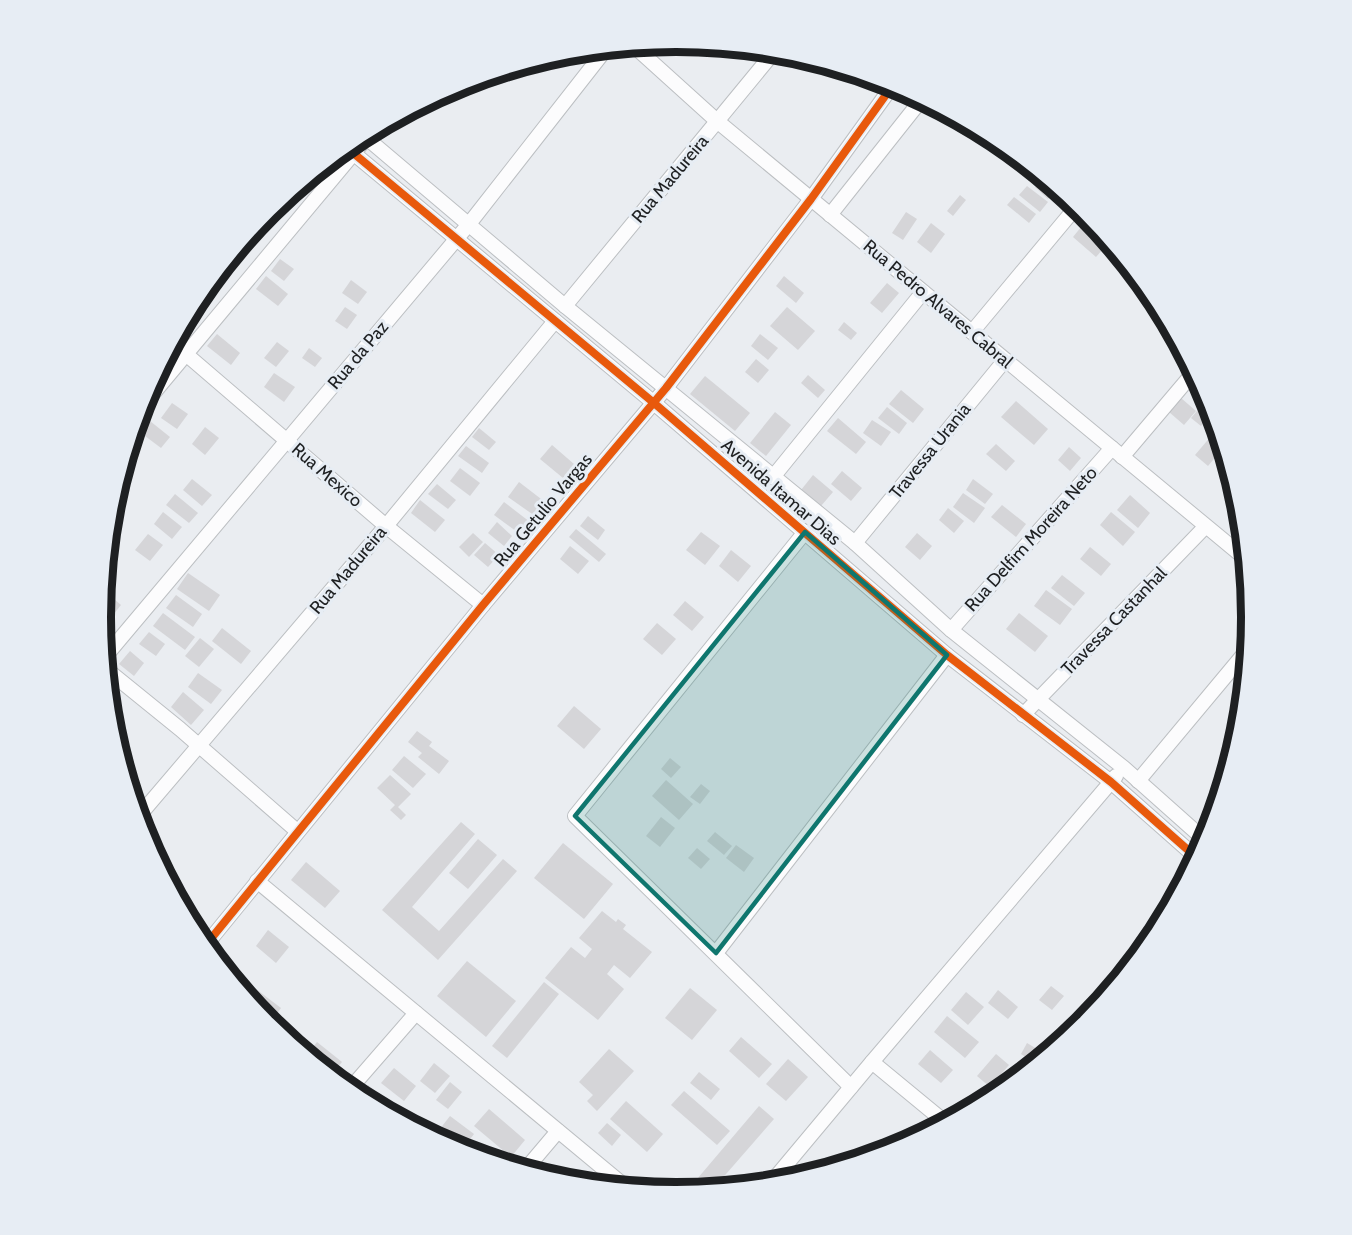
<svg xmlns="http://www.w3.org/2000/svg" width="1352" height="1235" font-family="Cabin,sans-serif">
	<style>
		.building { fill: #d5d5d8 }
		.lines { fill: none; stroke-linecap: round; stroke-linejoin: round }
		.street-casing { stroke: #bcbfc2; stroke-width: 16 }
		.street { stroke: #fcfcfd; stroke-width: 14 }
		.cycleway-casing { stroke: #e7edf4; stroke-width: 11 }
		.cycleway { stroke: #e8590c; stroke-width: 8 }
		.marked { fill: #0f766e; fill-opacity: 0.2; stroke: #0f766e; stroke-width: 4.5; stroke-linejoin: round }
		.labels { text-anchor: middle; stroke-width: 6; stroke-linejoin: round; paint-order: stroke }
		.street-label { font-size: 18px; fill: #1e2022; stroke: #e7edf4 }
		.rim { fill: none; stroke: #1e2022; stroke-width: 8 }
	</style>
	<rect width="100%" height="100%" fill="#eaedf1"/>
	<g class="building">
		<path d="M1041,180L1054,192L1048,199L1035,187Z"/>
		<path d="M1027,186L1048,202L1040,212L1019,195Z"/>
		<path d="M960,195L966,200L953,216L947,211Z"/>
		<path d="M1014,197L1036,214L1029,223L1007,205Z"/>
		<path d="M906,212L917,219L903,240L892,233Z"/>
		<path d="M1086,221L1109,242L1096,257L1073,237Z"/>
		<path d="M931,223L945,234L931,253L917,242Z"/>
		<path d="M280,259L294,269L284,281L271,271Z"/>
		<path d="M223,266L227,269L214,285L210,282Z"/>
		<path d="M266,276L288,294L278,306L256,289Z"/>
		<path d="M784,276L804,293L796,303L776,286Z"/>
		<path d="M351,280L367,292L358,304L342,293Z"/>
		<path d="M887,283L899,293L882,313L870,303Z"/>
		<path d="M345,307L357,315L347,329L335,321Z"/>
		<path d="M787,307L815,331L798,350L770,326Z"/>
		<path d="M844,322L857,333L851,340L838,330Z"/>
		<path d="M217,334L240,353L231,365L207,346Z"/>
		<path d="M760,334L778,348L768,360L751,346Z"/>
		<path d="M277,342L289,351L276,367L264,358Z"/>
		<path d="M309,348L322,358L315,367L302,358Z"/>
		<path d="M756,359L769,370L758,383L745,372Z"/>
		<path d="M274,373L295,387L284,402L264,387Z"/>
		<path d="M808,375L825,390L818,398L801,383Z"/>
		<path d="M705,376L750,413L735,431L690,394Z"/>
		<path d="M901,390L924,409L913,423L889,404Z"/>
		<path d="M1181,398L1196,411L1184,425L1169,412Z"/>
		<path d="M1016,401L1048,429L1034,445L1001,417Z"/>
		<path d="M172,403L188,414L177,429L161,418Z"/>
		<path d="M1202,405L1212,412L1201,426L1191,418Z"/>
		<path d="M887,407L907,423L899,434L878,418Z"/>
		<path d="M775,412L791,425L766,456L750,443Z"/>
		<path d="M838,418L866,442L856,454L827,431Z"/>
		<path d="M872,420L891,432L881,446L863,433Z"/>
		<path d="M150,421L170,437L161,448L141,433Z"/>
		<path d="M205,427L219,438L205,455L192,444Z"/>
		<path d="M479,428L496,442L489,450L472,437Z"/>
		<path d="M1212,435L1222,443L1223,448L1208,466L1195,455Z"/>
		<path d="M996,444L1015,461L1006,471L986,454Z"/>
		<path d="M552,445L574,464L563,478L540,459Z"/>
		<path d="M466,446L489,463L482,473L458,456Z"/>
		<path d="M1069,447L1081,458L1070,471L1058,460Z"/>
		<path d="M460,468L480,483L470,496L450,481Z"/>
		<path d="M842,471L862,488L851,501L831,484Z"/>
		<path d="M813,475L833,492L821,506L801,490Z"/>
		<path d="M192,479L212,495L202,506L183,490Z"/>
		<path d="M973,479L993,494L985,504L966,490Z"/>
		<path d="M519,482L545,502L535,516L508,497Z"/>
		<path d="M437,484L456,500L448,509L428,494Z"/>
		<path d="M963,493L985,508L974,523L953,507Z"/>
		<path d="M175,494L198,513L189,523L166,505Z"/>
		<path d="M1130,495L1150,513L1138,528L1117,510Z"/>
		<path d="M420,500L445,520L435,532L411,513Z"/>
		<path d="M504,502L530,522L520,534L494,515Z"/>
		<path d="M1002,505L1026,524L1016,537L991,517Z"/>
		<path d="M948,508L964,521L954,533L939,520Z"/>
		<path d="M163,512L182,527L172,539L154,524Z"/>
		<path d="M1111,512L1135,532L1123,546L1100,525Z"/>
		<path d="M588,516L605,530L598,540L580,526Z"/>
		<path d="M497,522L512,536L504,546L488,533Z"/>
		<path d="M576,529L606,554L599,562L569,537Z"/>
		<path d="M701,532L720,546L705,565L686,550Z"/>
		<path d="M473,533L483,542L469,557L459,547Z"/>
		<path d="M917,533L932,546L920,560L905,547Z"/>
		<path d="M148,534L163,545L150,561L135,550Z"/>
		<path d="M485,543L499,555L488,567L474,555Z"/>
		<path d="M570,546L589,561L578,574L560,559Z"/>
		<path d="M1090,547L1111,564L1101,576L1080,559Z"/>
		<path d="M731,550L751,566L738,582L719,566Z"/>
		<path d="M188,573L220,595L209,611L177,589Z"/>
		<path d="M1062,575L1085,593L1074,606L1051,588Z"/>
		<path d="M1046,590L1072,609L1060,625L1034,606Z"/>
		<path d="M106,592L121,605L109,620L101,613L103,596Z"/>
		<path d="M176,595L202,614L193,627L166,608Z"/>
		<path d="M685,601L704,617L692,631L673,615Z"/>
		<path d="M163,613L195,637L185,650L153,626Z"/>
		<path d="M1019,613L1048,636L1035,652L1006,629Z"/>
		<path d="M657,623L676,639L662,655L643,639Z"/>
		<path d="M222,628L251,651L241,664L212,641Z"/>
		<path d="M149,632L165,644L156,656L139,644Z"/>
		<path d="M200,638L214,649L199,667L185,656Z"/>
		<path d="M130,651L144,663L134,676L119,664Z"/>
		<path d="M198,673L222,690L211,704L188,687Z"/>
		<path d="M183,692L204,710L191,725L171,707Z"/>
		<path d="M574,706L601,729L584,749L557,726Z"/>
		<path d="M417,731L432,742L429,746L449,761L439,774L418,757L422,753L408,742Z"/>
		<path d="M117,747L134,762L125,773L120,757Z"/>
		<path d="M404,756L426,774L413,788L392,770Z"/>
		<path d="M670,758L681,767L671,778L661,769Z"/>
		<path d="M390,775L411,794L398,807L406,815L401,820L390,810L395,805L377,788Z"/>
		<path d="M666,780L693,804L679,820L652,796Z"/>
		<path d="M701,784L710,791L700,804L690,797Z"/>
		<path d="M661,817L675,828L660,847L646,836Z"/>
		<path d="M461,822L475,834L412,907L439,931L503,859L517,871L438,960L382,910Z"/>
		<path d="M715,832L732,846L724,855L707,841Z"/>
		<path d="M478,839L497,855L468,889L449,873Z"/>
		<path d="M563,843L613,884L584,919L534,878Z"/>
		<path d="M736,845L754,858L744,872L726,858Z"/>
		<path d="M697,848L710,859L701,869L688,858Z"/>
		<path d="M306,862L340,891L325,908L291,880Z"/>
		<path d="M1173,901L1154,938L1149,944L1142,939Z"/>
		<path d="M602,911L616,922L618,919L626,925L623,929L652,952L630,978L614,965L607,974L624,989L598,1020L545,978L571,947L585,958L592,949L579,938Z"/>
		<path d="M268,930L289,947L276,963L256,946Z"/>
		<path d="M221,959L238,972L232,979L218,963Z"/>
		<path d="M467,961L516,1001L486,1037L437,996Z"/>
		<path d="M244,980L281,1008L269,1024L238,987Z"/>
		<path d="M544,982L559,994L507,1058L492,1046Z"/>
		<path d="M1051,986L1064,996L1052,1010L1039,1000Z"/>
		<path d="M690,988L717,1010L692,1040L665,1018Z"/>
		<path d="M998,990L1018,1007L1008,1019L988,1003Z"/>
		<path d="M966,992L984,1007L968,1025L951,1010Z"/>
		<path d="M947,1016L979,1042L965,1058L934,1032Z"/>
		<path d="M741,1037L772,1064L759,1078L729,1051Z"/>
		<path d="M317,1042L342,1062L331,1075L307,1055Z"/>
		<path d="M1027,1043L1037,1049L1030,1060L1021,1054Z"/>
		<path d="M609,1049L634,1071L597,1111L587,1101L593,1095L579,1082Z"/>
		<path d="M930,1050L953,1070L941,1083L918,1064Z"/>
		<path d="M996,1054L1009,1065L990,1087L977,1076Z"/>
		<path d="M788,1059L808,1077L786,1101L766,1084Z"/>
		<path d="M434,1063L450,1076L435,1093L420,1081Z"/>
		<path d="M394,1068L416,1086L404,1101L381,1083Z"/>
		<path d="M699,1072L720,1089L711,1100L690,1083Z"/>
		<path d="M450,1082L462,1092L448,1109L436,1100Z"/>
		<path d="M368,1085L395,1107L389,1114L358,1097Z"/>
		<path d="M684,1091L730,1131L717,1145L671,1105Z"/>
		<path d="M626,1101L663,1134L647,1152L610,1119Z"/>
		<path d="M759,1106L774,1119L713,1189L686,1192Z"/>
		<path d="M489,1109L525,1140L511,1157L474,1126Z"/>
		<path d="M450,1116L474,1134L461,1151L452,1147L436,1134Z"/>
		<path d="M607,1123L621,1135L612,1146L598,1133Z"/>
	</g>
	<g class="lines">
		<defs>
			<g id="street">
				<path d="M634,46L717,121L1246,559"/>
				<path d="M363,135L565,306L855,543L951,630L1124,768L1206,841"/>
				<path d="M346,147L654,403L947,655L1111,782L1197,858"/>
				<path d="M830,215L922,99"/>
				<path d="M565,306L774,52"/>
				<path d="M972,332L1077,206"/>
				<path d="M173,343L386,526L483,605"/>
				<path d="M141,408L373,130"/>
				<path d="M1122,457L1194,372"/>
				<path d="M773,477L923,292"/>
				<path d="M805,532L575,816L851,1087"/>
				<path d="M855,543L1005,360"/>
				<path d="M951,630L1112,448"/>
				<path d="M104,658L469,224L606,49"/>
				<path d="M106,669L180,729L297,831"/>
				<path d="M1023,715L1205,527"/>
				<path d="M1138,781L1249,648"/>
				<path d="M138,817L386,526L555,321"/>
				<path d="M257,881L627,1188"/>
				<path d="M205,946L483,605L666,388L811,199L893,85"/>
				<path d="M716,953L947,655"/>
				<path d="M872,1062L946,1123"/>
				<path d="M349,1090L416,1013"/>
				<path d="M525,1170L558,1131"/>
				<path d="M770,1184L872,1062L1116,776"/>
			</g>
		</defs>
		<use href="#street" class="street-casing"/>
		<use href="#street" class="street"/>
		<defs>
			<g id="cycleway">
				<path d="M346,147L654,403L947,655L1111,782L1197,858"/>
				<path d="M205,946L483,605L666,388L811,199L893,85"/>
			</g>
		</defs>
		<use href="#cycleway" class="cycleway-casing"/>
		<use href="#cycleway" class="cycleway"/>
	</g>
	<path class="marked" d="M805,532L947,655L716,953L575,816Z"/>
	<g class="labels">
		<g class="street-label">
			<text transform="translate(670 179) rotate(-50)" y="6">Rua Madureira</text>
			<text transform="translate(938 304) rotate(40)" y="6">Rua Pedro Alvares Cabral</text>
			<text transform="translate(358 355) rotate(-50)" y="6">Rua da Paz</text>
			<text transform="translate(930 451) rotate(-51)" y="6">Travessa Urania</text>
			<text transform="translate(327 475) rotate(41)" y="6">Rua Mexico</text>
			<text transform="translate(781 492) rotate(41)" y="6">Avenida Itamar Dias</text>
			<text transform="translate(543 510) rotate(-50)" y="6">Rua Getulio Vargas</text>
			<text transform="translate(1031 539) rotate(-48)" y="6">Rua Delfim Moreira Neto</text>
			<text transform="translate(348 570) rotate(-50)" y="6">Rua Madureira</text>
			<text transform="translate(1114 621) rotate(-46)" y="6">Travessa Castanhal</text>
		</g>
	</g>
	<path d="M0 0H1352V1235H0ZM111 617a565 565 0 1 1 1130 0a565 565 0 1 1-1130 0Z" fill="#e7edf4" fill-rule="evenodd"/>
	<path class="rim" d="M111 617a565 565 0 1 1 1130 0a565 565 0 1 1-1130 0Z"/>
</svg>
